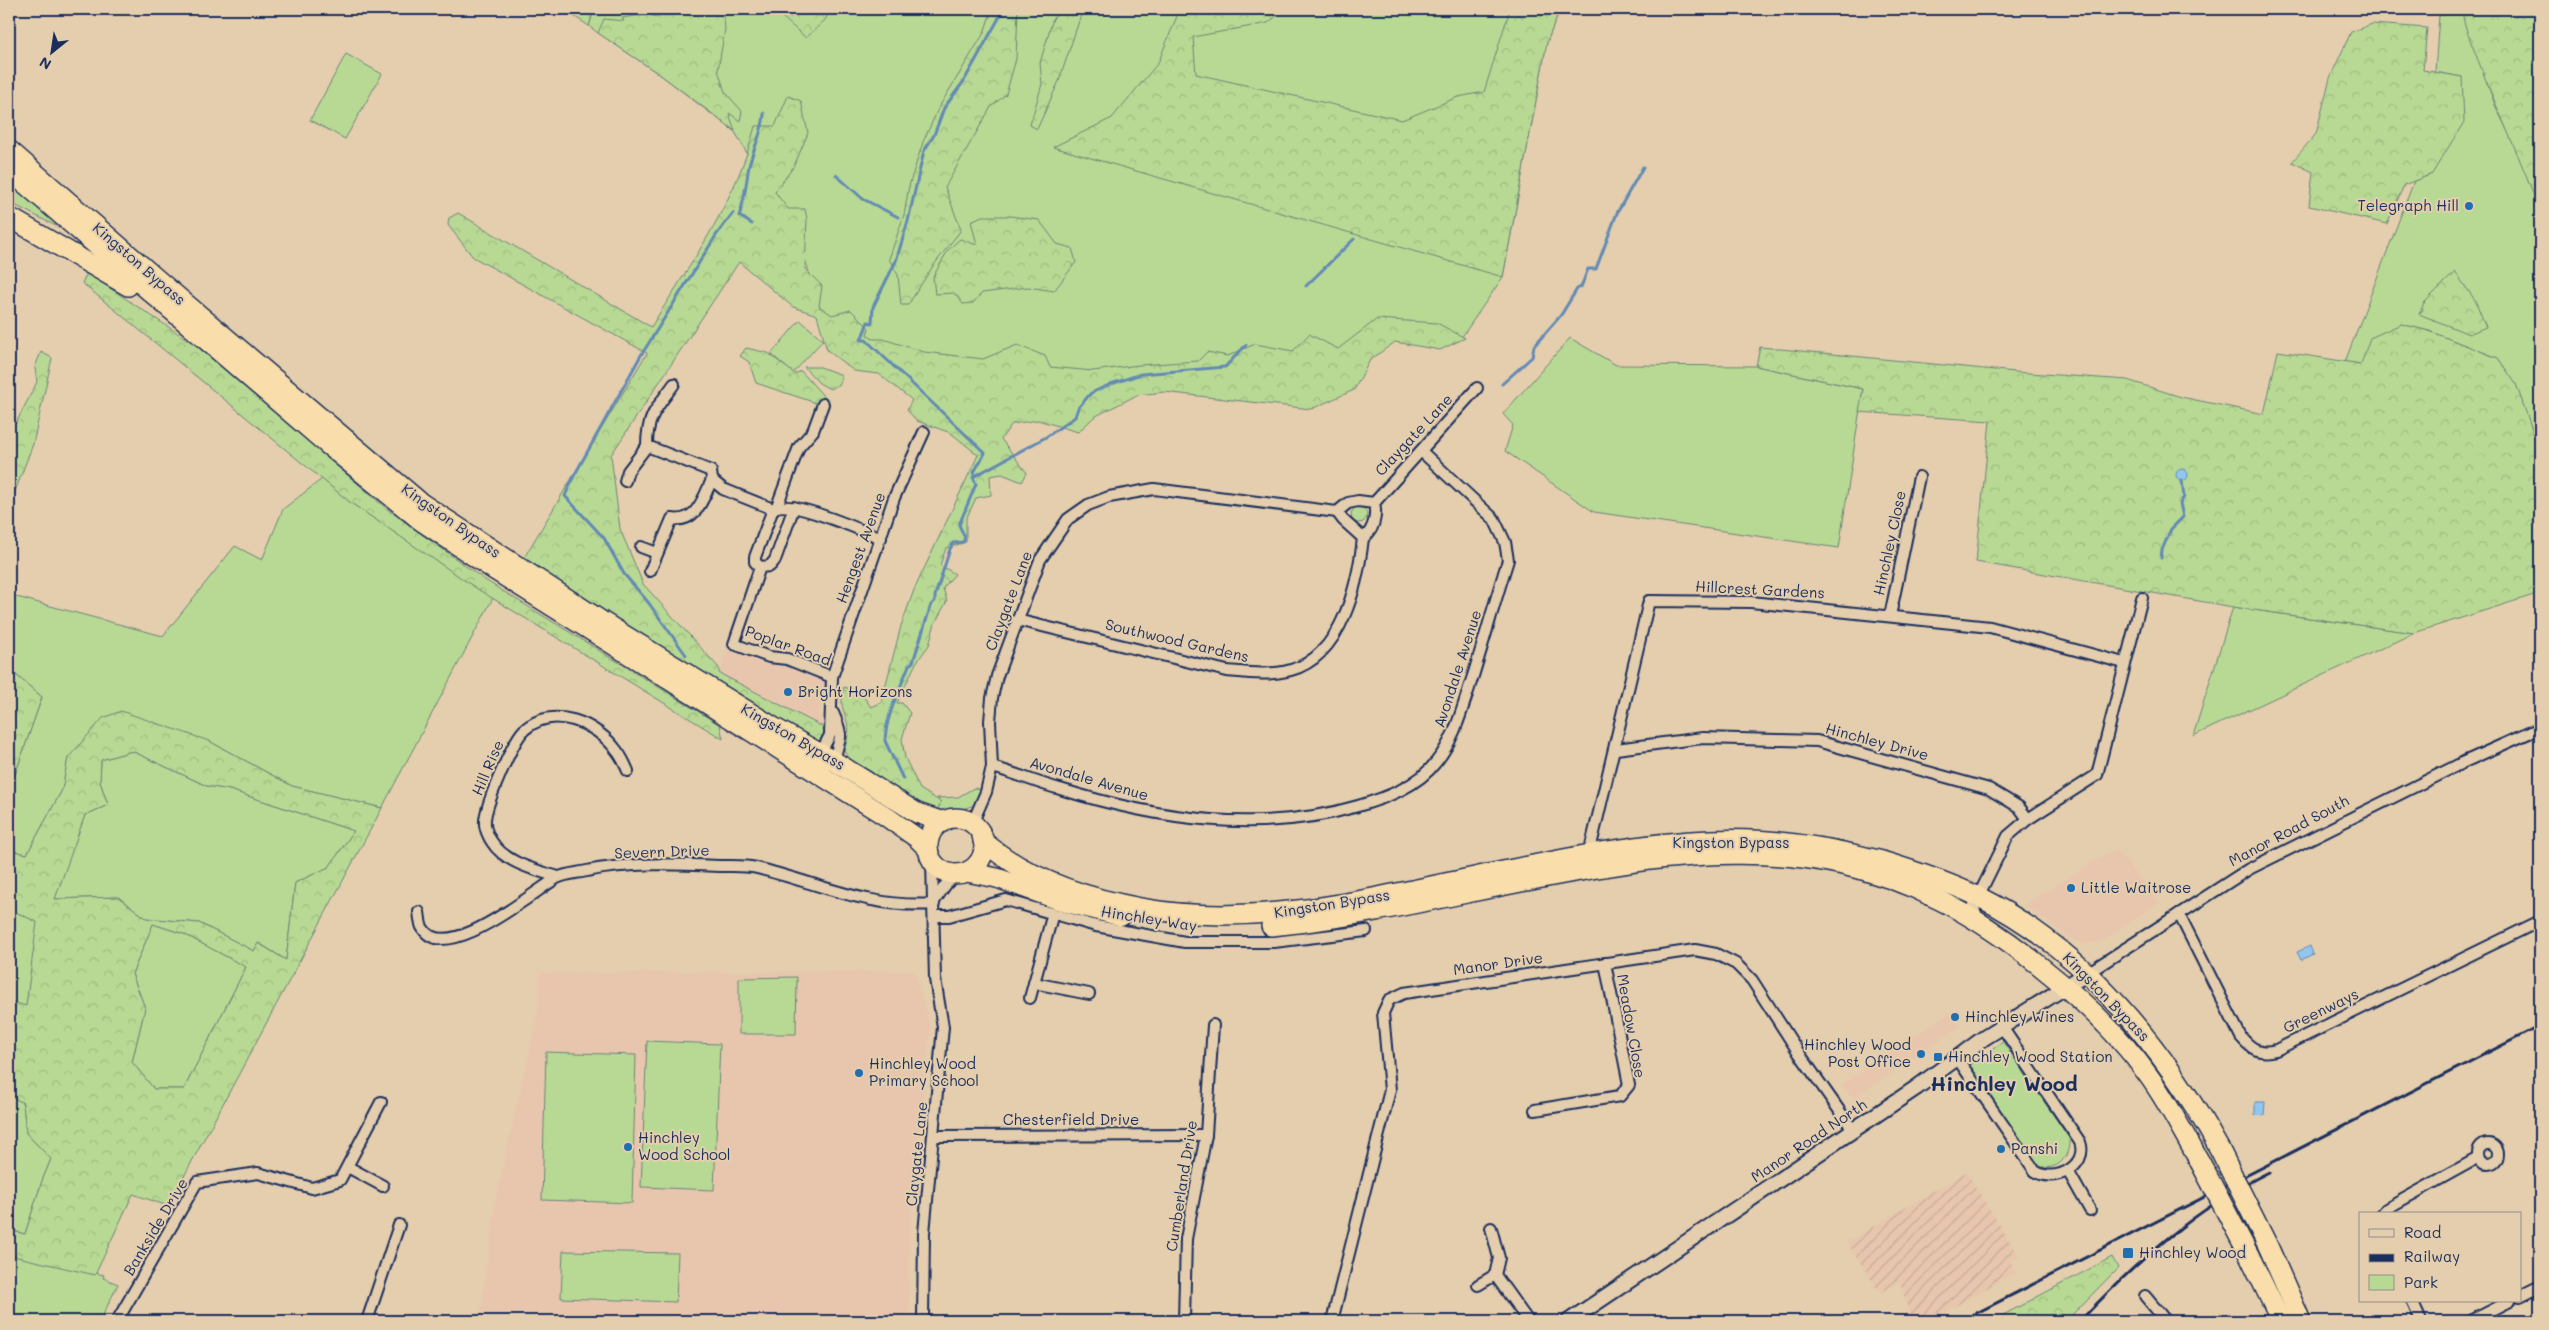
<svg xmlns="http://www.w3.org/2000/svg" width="2549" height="1330" font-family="Mali,sans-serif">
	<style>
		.built { fill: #e8c6ae }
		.industrial { fill: url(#industrial-furrows) }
		.green { fill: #b8d993; stroke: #6a8478 }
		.forest { fill: url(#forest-crowns); stroke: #6a8478; fill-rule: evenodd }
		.water { fill: #92c6ef; stroke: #628ab5 }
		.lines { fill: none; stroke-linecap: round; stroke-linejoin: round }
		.stream { stroke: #628ab5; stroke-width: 3 }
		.street-casing { stroke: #1b2f5e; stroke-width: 14 }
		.secondary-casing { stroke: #1b2f5e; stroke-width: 18 }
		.highway-casing { stroke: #1b2f5e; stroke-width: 22 }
		.street { stroke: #e4cead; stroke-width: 10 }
		.secondary { stroke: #e4cead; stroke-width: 14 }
		.highway { stroke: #f9deab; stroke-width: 19 }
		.rail { stroke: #1b2f5e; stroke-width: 3 }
		.highway-bridge-casing { stroke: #1b2f5e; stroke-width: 22; stroke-linecap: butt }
		.highway-bridge { stroke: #f9deab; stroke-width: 19 }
		.poi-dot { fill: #1f6fb2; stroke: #e4cead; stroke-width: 2 }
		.labels { text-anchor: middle; stroke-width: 4; stroke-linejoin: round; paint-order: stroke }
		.poi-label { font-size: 15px; fill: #1b2f5e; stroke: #e4cead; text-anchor: start }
		.street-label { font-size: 15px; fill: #1b2f5e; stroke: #e4cead }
		.district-label { font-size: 20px; font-weight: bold; fill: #1b2f5e; stroke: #e4cead }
	</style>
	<defs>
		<pattern id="industrial-furrows" width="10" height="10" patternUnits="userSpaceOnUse" patternTransform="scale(1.25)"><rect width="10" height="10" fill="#e8c6ae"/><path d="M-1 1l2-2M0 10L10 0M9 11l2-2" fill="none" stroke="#c6aa98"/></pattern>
		<pattern id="forest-crowns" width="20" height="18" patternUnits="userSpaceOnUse" patternTransform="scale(1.25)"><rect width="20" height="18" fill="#b8d993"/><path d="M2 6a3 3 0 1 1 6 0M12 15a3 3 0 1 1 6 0" fill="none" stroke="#9ebb81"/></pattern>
	</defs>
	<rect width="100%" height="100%" fill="#e4cead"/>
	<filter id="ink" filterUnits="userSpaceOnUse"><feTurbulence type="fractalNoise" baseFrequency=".02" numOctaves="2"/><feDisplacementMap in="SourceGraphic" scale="10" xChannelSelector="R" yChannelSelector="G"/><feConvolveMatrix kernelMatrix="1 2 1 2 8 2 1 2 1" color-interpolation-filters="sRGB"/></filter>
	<g filter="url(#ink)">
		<g class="built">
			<path d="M727,647L767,662L784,664L827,680L819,713L823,727L719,673Z"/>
			<path d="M2115,849L2160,902L2100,942L2086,944L2072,940L2024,905Z"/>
			<path d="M914,971L931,1027L911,1214L908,1276L910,1321H689L688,1315L480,1314L497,1192L537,1018L540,973Z"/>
			<path d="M1949,1013L1961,1026L1853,1099L1841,1085Z"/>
		</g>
		<path class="industrial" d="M1966,1172L2019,1256L2010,1261L2015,1272L1929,1321H1911L1900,1281L1880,1293L1847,1242Z"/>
		<g class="green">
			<path d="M587,9H1560L1547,42L1503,277L1459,341L1398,322L1323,402L1139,372L1087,408L877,342L819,308L804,255L735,132L662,76L598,33L589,26L593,13Z"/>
			<path d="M2463,14L2495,105L2525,167L2540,212V453L2516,385L2498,358L2429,331L2401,324L2389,331L2361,364L2345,362L2414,181L2432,174L2462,77L2435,72L2439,15Z"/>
			<path d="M346,54L382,74L345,139L310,120Z"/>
			<path d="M9,180L55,220L56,226L9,202Z"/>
			<path d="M800,320L823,340L793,373L771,354Z"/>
			<path d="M1570,338L1616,365L1756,366L1863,389L1839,548L1594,512L1505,451L1513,425L1503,414Z"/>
			<path d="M322,479L351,503L493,598L382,808L292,786L209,741L68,758L62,790L27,854L9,850V792L42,697L9,669V595L163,636L235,546L262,560L283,509Z"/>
			<circle cx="1359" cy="515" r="8"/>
			<path d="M2233,607L2414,633L2193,736Z"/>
			<path d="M132,751L207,786L230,790L354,831L329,867L295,883L286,960L259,943L254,951L199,923L146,918L118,897L54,899L85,815L108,805L100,782L101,760Z"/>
			<path d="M974,788L981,790L977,804L955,812L937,811L941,802L937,798L958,797Z"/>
			<path d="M9,909L38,922L26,1007L9,1001Z"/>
			<path d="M153,924L184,934L246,967L184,1089H154L132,1062L145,1008L132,974Z"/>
			<path d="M797,977L796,1034H739V978Z"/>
			<path d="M647,1041L720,1044L714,1190L641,1187Z"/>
			<path d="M2003,1042L2069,1138C2071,1158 2055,1175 2035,1164L1968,1066Z"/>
			<path d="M546,1052L636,1055L632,1203L542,1200Z"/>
			<path d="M9,1095L23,1103L26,1133L51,1159L42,1181L25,1234L9,1230Z"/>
			<path d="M563,1251L678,1253L676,1302L561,1298Z"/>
			<path d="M9,1254L104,1275L103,1278L118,1284L100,1321H9Z"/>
		</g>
		<g class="forest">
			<path d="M563,9H587L593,13L589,26Z"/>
			<path d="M662,9H723L725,29L718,70L725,92L742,111L740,121L729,113L735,131L662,76L598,33L604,19L624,21L622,18L648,14L659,18Z"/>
			<path d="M773,9H831L825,20L806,38Z"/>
			<path d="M992,9H1018L1016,59L1006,94L991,107L945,187L961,230L933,266L908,305H901L898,275L889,259L904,215L909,186L923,142L939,107L984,33Z"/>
			<path d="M1066,9H1083L1059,81L1037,129L1030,125L1042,84L1040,63L1053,18Z"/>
			<path d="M1180,9H1204L1209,15L1245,9H1285L1268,23L1193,37L1196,74L1402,120L1458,97L1484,92L1510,9H1560L1547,42L1503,277L1053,147L1112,118L1158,63Z"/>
			<path d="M2462,9H2540V212C2522,160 2497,111 2478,60C2472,44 2463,25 2462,9Z"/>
			<path d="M2372,24L2427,28L2423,70L2462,77L2464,122L2432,174L2404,185L2387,224L2309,206L2313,172L2292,162L2316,134L2330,78L2351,32Z"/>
			<path d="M788,96L801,101L808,133L794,166L775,192L788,209H805L807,219L805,269L822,286L819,306L832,315L851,310L869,328L867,335L873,339H883L924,352L983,359L1017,345L1045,356L1050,367L1093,371L1139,365L1198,361L1207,352L1228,356L1255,344L1293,351L1309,334L1338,349L1377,319L1437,323L1465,338L1440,350L1395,342L1370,360L1354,390L1311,409L1164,392L1137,395L1094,417L1078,432L1038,420L1012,424L1001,439L1027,473L1022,482L1002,474L990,476L991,495L976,498L966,519V542L946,548L940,565L955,574L943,588L947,601L935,623L929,645L916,663L897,703H902L910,713L902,739L905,758L920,789L941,802L937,811L922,807L884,785L872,772L852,761L844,751C846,743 850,734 848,726C844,707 839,709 844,687L860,692L871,707L881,703L901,626L914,590L978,455L951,433L917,421L907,410L912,400L879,374L854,371L827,350L817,315L793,307L739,262L611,455L620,529L643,584L719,668V673L823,727L824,735L820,741H811L522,561L647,353L473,257L448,225L449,218L458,213L651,327C691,263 737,200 755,126H775Z"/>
			<path d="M982,216H1010L1039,220L1057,244L1072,248L1076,262L1054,291L1028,287L982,293L973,303L963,304L954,293L935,294L933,277L948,250L960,239L977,245L971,221Z"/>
			<path d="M2455,272L2475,300L2486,327L2469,334L2419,314L2424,303Z"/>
			<path d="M87,273L197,346L386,508L485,580L720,725L723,739L479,590L351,503L82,283Z"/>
			<path d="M2401,324L2429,331L2498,358L2516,384L2540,452V593L2414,633L2233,607L1976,562L1990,421L1859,412L1863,389L1756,366L1760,347L2015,372L2127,380L2181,397L2264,414L2278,351L2361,364L2370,338Z"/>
			<path d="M746,348L768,353L795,374L801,371L826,399L819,404L756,383L749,362L740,356Z"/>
			<path d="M41,352L52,358L33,444L11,502H9V431L16,423L37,382L35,367Z"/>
			<path d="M804,367H820L842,375L840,384L830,389L819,383Z"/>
			<path d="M9,669L42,697L9,792Z"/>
			<path d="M121,711L209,741L292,786L382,808L168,1206L133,1194L95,1275L9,1255V1230L25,1234L42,1181L51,1159L26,1133L23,1103L9,1095V1001L26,1006L37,922L9,909V850L27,854L62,790L68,758L103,718ZM132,751L207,786L230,790L354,831L329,867L295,883L286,960L258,943L254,951L199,923L146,918L118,897L55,899L85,815L108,805L100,782L101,760ZM153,924L184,934L246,967L184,1089H154L132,1062L145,1008L132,974Z"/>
			<path d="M2112,1257L2118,1268L2066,1321H1992Z"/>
		</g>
		<g class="water">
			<circle cx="2182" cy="475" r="6"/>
			<path d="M2310,946L2313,954L2301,960L2297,952Z"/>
			<path d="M2255,1102H2265L2264,1116L2255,1115Z"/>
		</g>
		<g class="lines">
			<g class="stream">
				<path d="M836,175L863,199L898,217"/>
				<path d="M752,224L739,216C745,199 746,183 749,166C753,149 764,129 764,113"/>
				<path d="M1306,286L1354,239"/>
				<path d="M1502,384L1532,357L1534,346L1561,315L1577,289L1581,287L1588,269H1596L1617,213L1643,167"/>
				<path d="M975,475L974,472L985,453L866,340H861L868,322L872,323L873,307L896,261L908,221L924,151L934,135L944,108L964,81L1004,9"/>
				<path d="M2161,558L2162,550L2171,529L2183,517L2180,503L2184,497L2182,481"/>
				<path d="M686,655L648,602L624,574L604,538L565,496L574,476L640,357L717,234L733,213"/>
				<path d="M903,779L885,741C886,715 900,689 909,665L913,662L931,605L935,601V596L950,549L953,543L963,542L965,538L959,525L976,484L973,477L1046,437L1075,417L1078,408L1091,393L1111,384L1141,374L1225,367L1246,345"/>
			</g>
			<defs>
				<g id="street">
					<path d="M647,446C647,415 657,408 674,384"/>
					<path d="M625,481L628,471L647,446L711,471L712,480"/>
					<path d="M1358,501L1374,503C1377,515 1374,531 1363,538L1343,520L1337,512L1348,503Z"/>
					<path d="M1374,503L1477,388"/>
					<path d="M777,506L799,447L813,431L823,404"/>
					<path d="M794,507L775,560L770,566L760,567L734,644L769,657L787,659L832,677L830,735L819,756"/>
					<path d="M641,547L657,553"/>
					<path d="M760,567L755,562V557L773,509"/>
					<path d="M650,571L672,519C697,523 703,498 712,480L723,489L773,509C788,497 862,531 881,538"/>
					<path d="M1890,616L1919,477"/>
					<path d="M1017,620L1227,671C1248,673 1270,676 1291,670C1342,656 1358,584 1363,538"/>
					<path d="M832,677L894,498L924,432"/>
					<path d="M833,713C836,720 841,729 840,738C838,748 834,752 837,763"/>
					<path d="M1616,749L1703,738L1817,741L1989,789L2019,807L2028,819"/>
					<path d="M992,767C1015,773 1037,783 1060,789C1156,819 1260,835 1358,806C1386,798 1418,786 1436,762C1456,738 1463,705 1473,676C1485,637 1496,598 1508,560L1505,542L1494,519L1421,451"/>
					<path d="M972,824L986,792L992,767L990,721L992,698L997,676L1040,560L1068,519L1088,505L1109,497L1154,489L1337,512"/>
					<path d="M1589,854L1649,601L1751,602L1990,627L2124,663"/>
					<path d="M558,877C536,870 505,863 492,842C489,838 485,829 485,824C483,809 513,741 524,730C553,704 597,723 617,751C622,757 625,764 628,771"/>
					<path d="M935,900L947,883L958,874"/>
					<path d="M419,912C420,917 420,924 422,927C444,968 534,891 557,878C565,874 578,873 587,871C630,862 676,864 719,866C731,866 745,865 757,868C819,883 869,909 934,904"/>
					<path d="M2179,914L2241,1037C2252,1050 2260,1054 2276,1050L2540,921"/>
					<path d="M934,916H949L1006,900L1096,926L1185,942H1274L1366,931"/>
					<path d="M1976,919L1974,905L2008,836L2028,819L2097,775L2142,598"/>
					<path d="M2086,974L2249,869L2464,762L2540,728"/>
					<path d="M1034,983L1089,994"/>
					<path d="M1030,998L1053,913"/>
					<path d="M1957,1058L2035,1171C2053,1184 2089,1167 2080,1142L2002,1027"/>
					<path d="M1535,1110L1620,1096L1629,1085L1605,963"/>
					<path d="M935,1136L1206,1135"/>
					<circle cx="2488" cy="1154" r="10"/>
					<path d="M348,1167L383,1186"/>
					<path d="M2068,1171L2090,1210"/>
					<path d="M2382,1214L2386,1209L2478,1158"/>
					<path d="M1495,1275L1528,1321"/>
					<path d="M1478,1285L1495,1275L1499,1258L1491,1228"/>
					<path d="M2145,1296L2166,1321"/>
					<path d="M2520,1296L2540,1286"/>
					<path d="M2412,1301L2421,1321"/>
					<path d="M117,1321L197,1182L258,1173L312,1188L340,1180L381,1102"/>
					<path d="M367,1321L399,1225"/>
					<path d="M923,1321L924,1233L943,1027L935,979L932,862"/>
					<path d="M1184,1321L1186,1239L1206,1135L1213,1025"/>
					<path d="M1332,1321L1390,1090L1383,1013L1389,1000L1404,993L1695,950L1716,954L1736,964L1752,980L1799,1053L1853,1130"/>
					<path d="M2471,1321L2510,1301"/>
				</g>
				<path id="secondary" d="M1569,1321L1916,1088L1984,1038L2086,974"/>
				<g id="highway">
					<path d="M9,150L159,281L421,503L600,620L775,728L837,763L917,813L943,822"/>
					<path d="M9,170L328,445L420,520L496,571L884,815L917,838L928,849"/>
					<path d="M9,217L128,286"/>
					<circle cx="956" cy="846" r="28"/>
					<path d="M983,841C1026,878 1085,898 1141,908C1256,929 1371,898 1484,875C1559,860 1634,843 1710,840C1769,837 1825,846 1882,861C1915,871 1948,882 1979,897C2085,950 2164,1048 2220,1150"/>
					<path d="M967,872L997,878L1065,902L1121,916"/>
					<path d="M1271,926C1387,915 1500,882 1616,865C1785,839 1904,856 2040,966C2079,997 2119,1034 2148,1075C2168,1102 2183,1133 2200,1162"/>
					<path d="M2268,1246L2301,1321"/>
					<path d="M2249,1255L2281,1321"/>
				</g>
			</defs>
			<use href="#street" class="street-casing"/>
			<use href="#secondary" class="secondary-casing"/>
			<use href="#highway" class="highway-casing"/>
			<use href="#street" class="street"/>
			<use href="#secondary" class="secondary"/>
			<use href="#highway" class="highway"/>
			<g class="rail">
				<path d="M1961,1321L2540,1026"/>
				<path d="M2080,1321C2135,1263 2196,1208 2269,1172"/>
			</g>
			<defs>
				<g id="highway-bridge">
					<path d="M2220,1150L2268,1246"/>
					<path d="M2200,1162L2249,1255"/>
				</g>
			</defs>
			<use href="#highway-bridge" class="highway-bridge-casing"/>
			<use href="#highway-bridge" class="highway-bridge"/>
		</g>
	</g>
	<g class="poi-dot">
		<circle cx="2469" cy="206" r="5"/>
		<circle cx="788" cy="692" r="5"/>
		<circle cx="2071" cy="888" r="5"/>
		<circle cx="1955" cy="1017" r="5"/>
		<circle cx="1921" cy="1054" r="5"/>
		<rect x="1933" y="1052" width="10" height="10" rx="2.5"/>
		<circle cx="859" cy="1073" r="5"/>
		<circle cx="628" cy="1147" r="5"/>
		<circle cx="2001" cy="1149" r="5"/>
		<rect x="2122" y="1247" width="12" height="12" rx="2.5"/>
	</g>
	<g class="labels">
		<g class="poi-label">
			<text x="2459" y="211" text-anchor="end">Telegraph Hill</text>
			<text x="798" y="697">Bright Horizons</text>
			<text x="2081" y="893">Little Waitrose</text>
			<text x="1965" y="1022">Hinchley Wines</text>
			<text x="1911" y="1050" text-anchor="end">Hinchley Wood<tspan x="1911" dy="17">Post Office</tspan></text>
			<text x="1948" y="1062">Hinchley Wood Station</text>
			<text x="869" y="1069">Hinchley Wood<tspan x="869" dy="17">Primary School</tspan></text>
			<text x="638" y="1143">Hinchley<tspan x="638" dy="17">Wood School</tspan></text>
			<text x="2011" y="1154">Panshi</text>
			<text x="2139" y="1258">Hinchley Wood</text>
		</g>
		<g class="street-label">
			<text transform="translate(139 264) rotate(41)" y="5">Kingston Bypass</text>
			<text transform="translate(1414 435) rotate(-47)" y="5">Claygate Lane</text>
			<text transform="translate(451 521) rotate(35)" y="5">Kingston Bypass</text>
			<text transform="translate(1890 543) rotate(-78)" y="5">Hinchley Close</text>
			<text transform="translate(861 548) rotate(-70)" y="5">Hengest Avenue</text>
			<text transform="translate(1760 590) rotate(3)" y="5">Hillcrest Gardens</text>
			<text transform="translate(1009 601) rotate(-69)" y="5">Claygate Lane</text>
			<text transform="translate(1177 641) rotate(13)" y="5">Southwood Gardens</text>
			<text transform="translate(788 646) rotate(20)" y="5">Poplar Road</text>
			<text transform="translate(1458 669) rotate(-72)" y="5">Avondale Avenue</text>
			<text transform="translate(793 737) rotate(30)" y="5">Kingston Bypass</text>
			<text transform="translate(1877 742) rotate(15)" y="5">Hinchley Drive</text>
			<text transform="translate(488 768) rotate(-67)" y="5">Hill Rise</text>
			<text transform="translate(1089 779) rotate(16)" y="5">Avondale Avenue</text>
			<text transform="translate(2289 831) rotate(-28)" y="5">Manor Road South</text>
			<text x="1731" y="848">Kingston Bypass</text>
			<text transform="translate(662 852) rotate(-2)" y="5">Severn Drive</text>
			<text transform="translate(1332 904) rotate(-9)" y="5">Kingston Bypass</text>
			<text transform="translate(1149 919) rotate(9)" y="5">Hinchley Way</text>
			<text transform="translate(1498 964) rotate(-8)" y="5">Manor Drive</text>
			<text transform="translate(2106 997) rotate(46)" y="5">Kingston Bypass</text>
			<text transform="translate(2321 1011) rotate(-26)" y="5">Greenways</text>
			<text transform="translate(1631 1026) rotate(80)" y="5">Meadow Close</text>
			<text x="1071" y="1125">Chesterfield Drive</text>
			<text transform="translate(1809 1141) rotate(-34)" y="5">Manor Road North</text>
			<text transform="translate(917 1154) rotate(-84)" y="5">Claygate Lane</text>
			<text transform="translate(1182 1186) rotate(-81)" y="5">Cumberland Drive</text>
			<text transform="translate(156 1227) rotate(-59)" y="5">Bankside Drive</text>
		</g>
		<g class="district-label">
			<text x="2004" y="1091">Hinchley Wood</text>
		</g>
	</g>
	<rect width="2549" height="1330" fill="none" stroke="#e4cead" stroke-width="30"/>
	<rect x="15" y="15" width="2519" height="1300" fill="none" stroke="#1b2f5e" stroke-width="2" filter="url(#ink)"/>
	<rect x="2359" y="1212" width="162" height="90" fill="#e4cead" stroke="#948e8d"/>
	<rect x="2369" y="1229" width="25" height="8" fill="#e4cead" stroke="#948e8d"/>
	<text x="2404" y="1238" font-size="15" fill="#1b2f5e">Road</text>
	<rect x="2369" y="1254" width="25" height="8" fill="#1b2f5e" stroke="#948e8d"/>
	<text x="2404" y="1262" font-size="15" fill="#1b2f5e">Railway</text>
	<rect x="2369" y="1275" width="25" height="15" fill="#b8d993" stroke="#948e8d"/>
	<text x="2404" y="1288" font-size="15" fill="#1b2f5e">Park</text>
	<g transform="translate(52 52) rotate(210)" stroke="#e4cead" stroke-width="4" paint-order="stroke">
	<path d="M0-4L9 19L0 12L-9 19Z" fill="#1b2f5e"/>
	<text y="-8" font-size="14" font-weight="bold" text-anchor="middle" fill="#1b2f5e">N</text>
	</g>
</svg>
